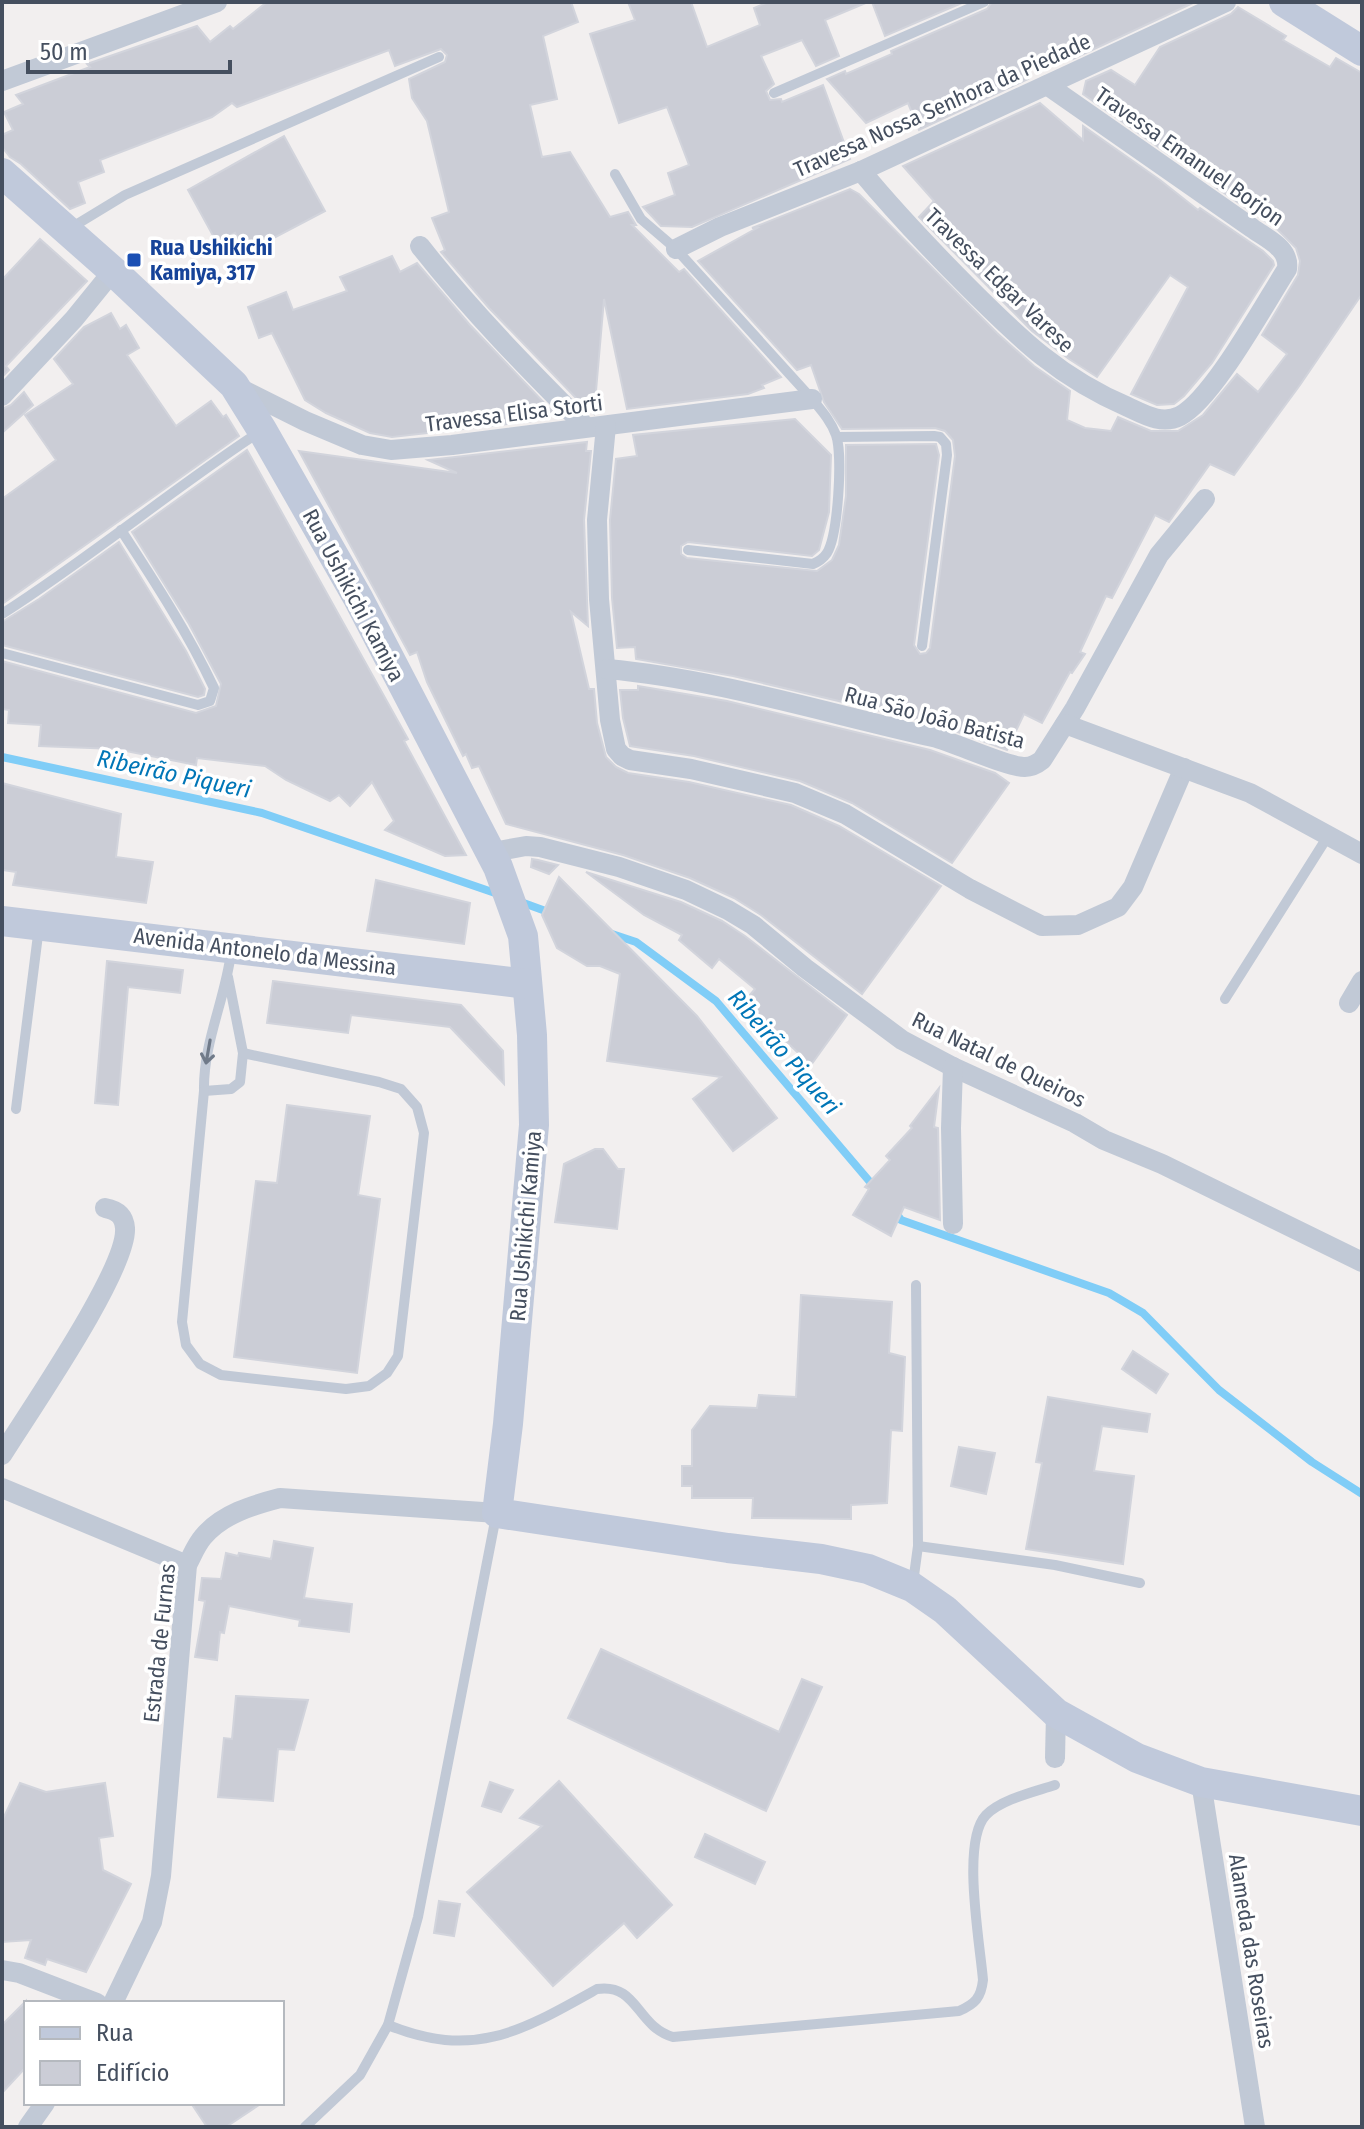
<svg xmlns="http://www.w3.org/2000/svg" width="1364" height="2129" font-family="'Fira Sans Condensed',sans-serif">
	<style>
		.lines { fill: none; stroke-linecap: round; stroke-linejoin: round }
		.stream { stroke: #80cdf7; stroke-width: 8 }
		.building { fill: #cbcdd6; stroke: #d2d4dc; stroke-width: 2 }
		.lane { stroke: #c1c9d6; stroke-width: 10 }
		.street { stroke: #c1c9d6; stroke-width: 20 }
		.secondary { stroke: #c0c9db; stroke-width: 30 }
		.oneway { stroke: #707a89 }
		.transit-dot { fill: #1a4fb4; stroke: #fff; stroke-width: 3 }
		.labels { text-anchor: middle; stroke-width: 7; stroke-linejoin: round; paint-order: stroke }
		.street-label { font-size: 22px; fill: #454f5f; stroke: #fff }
		.transit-label { font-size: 22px; font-weight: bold; fill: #164399; stroke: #fff; text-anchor: start }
		.water-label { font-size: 24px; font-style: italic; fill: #0076b7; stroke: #fff }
	</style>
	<rect width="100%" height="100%" fill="#f2efef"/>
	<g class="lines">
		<g class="stream">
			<path d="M2,757L262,813L498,894"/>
			<path d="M518,901L551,913"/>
			<path d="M609,933L636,942L716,1001L876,1189"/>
			<path d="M895,1212L901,1220L1109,1293L1143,1313L1219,1390L1312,1462L1362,1494"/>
		</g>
	</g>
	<g class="building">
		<path d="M267,2H571L578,22L543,36L557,99L530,105L542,157L570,152L610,217L628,212L636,225H632L679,272L684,269L781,377L762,385L764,388L748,394L627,409L604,299L594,414L576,398L489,308L441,252L445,250L432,218L449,212L427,121L412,98L409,79L445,62L447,55L441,49L395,66L389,50L237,107L232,103L212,117L100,160L104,172L78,182L85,203L70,209L21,164L10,157L2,147V135L13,130L4,112L23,104L16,95L90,67L87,64L197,26L210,42L230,26L233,29Z"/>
		<path d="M628,2H691L707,47L760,25L754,8L768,2H868L825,20L839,56L816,66L802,40L761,56L774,84L766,91L770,100L781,99L782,102L823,85L850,159L692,227L661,226L643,207L675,195L668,173L689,165L667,107L619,123L590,34L635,20Z"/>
		<path d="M872,2H964L885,36Z"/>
		<path d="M992,2H1195L1073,59L1067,45L1047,54L1021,66L1028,79L919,130L908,103L866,123L827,79L845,71L846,74L892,54L891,51L987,9Z"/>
		<path d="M1238,7L1286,36L1283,40L1330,67L1336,58L1362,73V294L1300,385L1234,475L1210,464L1169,522L1155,515L1112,598L1106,596L1080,652L1085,654L1072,673L1070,672L1042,723L1024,714L1007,750L936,724L733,676L636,659L635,647L617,648L612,598L610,520L616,459L637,456L633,435L795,419L831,455L829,512L819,550L812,556L688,542L681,546V554L687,558L817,571L832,560L839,545L846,496V445L936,444L939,455L914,645L920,654L926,653L930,648L955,456L953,440L945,431L935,428L842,429L824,402L811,365L797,370L698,261L757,228H752L850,189L859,194L997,333L1034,366L1070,391L1067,420L1085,428L1111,431L1118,417L1151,431H1178L1203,415L1237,374L1258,392L1287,354L1262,335L1298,275L1300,261L1296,248L1278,230L1214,186L1222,174L1181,147L1174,158L1083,94L1086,81L1111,70L1135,85L1160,47L1231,14Z"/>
		<path d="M1040,103L1083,140V126L1160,180L1198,210L1200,208L1263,251L1273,261L1274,265L1212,363L1184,396L1174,404L1157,405L1131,394L1188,287L1170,275L1097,377L1069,359L1032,331L919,217L934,201L903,166Z"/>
		<path d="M284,136L325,211L245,253L235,233L217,243L188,190Z"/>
		<path d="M40,239L87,281L6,366L9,370L2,377V280Z"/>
		<path d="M392,256L400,272L417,263L470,325L552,411L534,421L392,437L370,433L326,413L305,400L272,333L259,338L248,307L286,292L293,310L347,291L340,277Z"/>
		<path d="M111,313L120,329L126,325L139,348L127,355L176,426L211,401L223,417L226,415L239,436L2,604V499L56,460L25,415L73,384L54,359L84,327Z"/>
		<path d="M24,392L33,405L2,433V409L11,405Z"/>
		<path d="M587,442L586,451H591L584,520L588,626L571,612L589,689H594L597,723L606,757L616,767L628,773L689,782L791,805L839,826L941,886L862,994L761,915L734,898L690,878L623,855L506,824L479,766L472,768L466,754L463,756L427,682L417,652L410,655L299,451L457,473L428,460Z"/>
		<path d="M247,450L408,739L404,741L466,855L445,856L385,830L394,821L372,782L350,806L339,795L330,801L286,780L265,766L197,758L196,765L116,749L39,746L41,725L8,723L9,710L2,709V661L196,713L216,706L221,684L189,624L132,532Z"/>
		<path d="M119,542L186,651L205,689L204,695L198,697L2,645V622L39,599Z"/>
		<path d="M638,686L727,701L930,750L995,773L1009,783L952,863L852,803L800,781L694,756L630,746L623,718L620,690H638Z"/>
		<path d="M2,783L121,814L116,857L153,862L146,903L13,885L16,872L2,870Z"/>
		<path d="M532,859L538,860L558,865L549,874L531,867Z"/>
		<path d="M586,872L681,902L722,921L745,936L847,1015L811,1065L744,1002L755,989L719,959L712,968L679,940L682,935L644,915Z"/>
		<path d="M559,877L697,1016L777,1118L733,1151L693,1099L721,1077L607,1061L620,974L600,966H587L557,948L542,915Z"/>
		<path d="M376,880L470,903L464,944L367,931Z"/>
		<path d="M107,961L183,970L180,993L128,987L118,1105L95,1103Z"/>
		<path d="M273,981L461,1005L503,1051L504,1084L450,1027L351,1015L348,1033L267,1023Z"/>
		<path d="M939,1088L934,1127L938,1128L940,1220L904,1207L891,1236L853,1215L869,1189L865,1187L890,1160L886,1156L912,1128L910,1126Z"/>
		<path d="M287,1105L370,1116L358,1195L380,1199L357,1373L234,1357L256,1181L277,1183Z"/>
		<path d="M595,1149H603L618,1169H624L617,1229L555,1222L564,1164Z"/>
		<path d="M801,1295L892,1302L889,1353L905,1357L902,1431L891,1430L887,1503L851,1505V1519L752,1518L753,1498H692V1486H682V1466H692V1430L710,1406L757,1408L759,1395L796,1397Z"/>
		<path d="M1133,1351L1168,1374L1156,1393L1122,1369Z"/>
		<path d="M1048,1397L1150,1414L1147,1432L1102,1426L1094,1471L1134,1476L1123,1564L1026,1549L1042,1463L1036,1462Z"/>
		<path d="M959,1447L995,1453L986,1494L951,1486Z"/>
		<path d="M274,1541L313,1548L304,1598L352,1604L349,1632L299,1626L300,1620L229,1606L224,1633L220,1632L217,1660L195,1657L205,1601L199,1600L202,1578L221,1579L226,1553L238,1556L239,1553L271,1559Z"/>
		<path d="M601,1649L779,1732L802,1679L822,1687L766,1811L568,1718Z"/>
		<path d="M236,1696L308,1700L294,1750L278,1749L273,1801L218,1797L224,1738L232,1739Z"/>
		<path d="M559,1781L672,1905L637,1938L624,1923L553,1986L467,1892L542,1826L520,1818Z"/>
		<path d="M490,1782L513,1790L501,1812L482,1806Z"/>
		<path d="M20,1783L46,1792L105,1783L113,1836L99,1838L103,1870L131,1884L86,1972L47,1959L45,1965L25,1958L31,1940L2,1942V1821Z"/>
		<path d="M705,1834L765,1862L755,1884L695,1857Z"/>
		<path d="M439,1901L460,1904L454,1936L434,1933Z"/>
		<path d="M26,2001V2067L2,2093V2025Z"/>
		<path d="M191,2103H262L226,2127H207Z"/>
	</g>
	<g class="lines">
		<g class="lane">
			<path d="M774,93L984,2"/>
			<path d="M615,174L641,219L676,249L812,399C821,410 831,421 836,435C843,455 838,535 827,553C823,559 819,561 813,564L688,550"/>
			<path d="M69,229L125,195L439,57"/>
			<path d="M837,437L934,436L940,437L946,444L947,455L922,646"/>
			<path d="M2,614C90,558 171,490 258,433"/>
			<path d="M2,653L198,705L210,701L214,688C188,633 155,582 121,530"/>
			<path d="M228,977L243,1053L240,1082L231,1089L204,1091C203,1043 225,1000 231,953"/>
			<path d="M1225,999L1328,836"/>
			<path d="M204,1091L182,1322L186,1345L200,1364L221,1375L346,1389L369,1386L387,1373L398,1356L424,1133L417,1107L401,1089L379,1082L243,1053"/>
			<path d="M16,1109L39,927"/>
			<path d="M918,1546L1055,1565L1140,1583"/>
			<path d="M913,1583L918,1546L916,1285"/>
			<path d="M388,2025C474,2060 522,2031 597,1989C638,1983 636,2026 673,2037L959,2011C975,2004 981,1998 983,1980C980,1943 961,1841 986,1815C1002,1799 1034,1792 1055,1785"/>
			<path d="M305,2127L360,2075L388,2025L418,1917L496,1516"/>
		</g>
		<g class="street">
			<path d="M2,81L217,2"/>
			<path d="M861,171C895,212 931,250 969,288C1020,339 1060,378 1128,407C1145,415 1162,425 1180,416C1213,399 1265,303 1287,269C1290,248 1267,239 1252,228L1047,85"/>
			<path d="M420,246C471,311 528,369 586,427"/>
			<path d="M676,249L720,227L861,171L1226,2"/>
			<path d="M237,387L305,421L362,445L391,450L452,445L812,399"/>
			<path d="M2,396L74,319L113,271"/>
			<path d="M606,426L597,520L599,599L610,720L616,749L622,756L630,760L691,769L795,793L845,814L970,889L1042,926L1078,925L1118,907L1133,887L1184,768"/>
			<path d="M607,669C717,679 825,713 933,737C954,742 1009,768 1025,767C1031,767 1037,764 1042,760L1075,708L1159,555L1205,499"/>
			<path d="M1065,724L1250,793L1362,854"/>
			<path d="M493,852L526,846L540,847L619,867L686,890L728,910L753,925L805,968L902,1040L953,1067L1075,1123L1104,1140L1162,1164L1362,1262"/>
			<path d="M1349,1003L1362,981"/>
			<path d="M953,1224L951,1128L953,1067"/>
			<path d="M2,1455C28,1413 128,1269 125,1228C124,1215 116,1210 105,1208"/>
			<path d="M2,1488L187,1565"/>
			<path d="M1055,1758L1056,1713"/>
			<path d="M1201,1782L1255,2127"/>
			<path d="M2,1970L19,1973L97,2003"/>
			<path d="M113,2003L152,1922L161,1876L187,1565C192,1556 196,1545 203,1537C222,1514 253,1505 280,1498L497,1513"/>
			<path d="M28,2127L45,2103"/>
		</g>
		<g class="secondary">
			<path d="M1284,2L1362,51"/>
			<path d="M2,173L113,271L234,385L262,430L358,598L498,867L523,936L532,1035L534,1125L508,1424L497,1513L728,1548L821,1559L868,1569L912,1587L945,1610L1056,1713L1137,1758L1201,1782L1362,1811"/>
			<path d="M2,921L527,984"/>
		</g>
	</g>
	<defs><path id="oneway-shaft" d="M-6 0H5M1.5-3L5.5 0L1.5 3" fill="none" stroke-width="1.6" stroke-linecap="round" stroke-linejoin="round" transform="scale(2)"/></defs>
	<use class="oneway" href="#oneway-shaft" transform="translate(208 1052) rotate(100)"/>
	<rect class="transit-dot" x="126" y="252" width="16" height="16" rx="4"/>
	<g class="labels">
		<g class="street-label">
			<text transform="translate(942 105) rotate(-24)" y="8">Travessa Nossa Senhora da Piedade</text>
			<text transform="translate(1190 156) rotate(35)" y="8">Travessa Emanuel Borjon</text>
			<text transform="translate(1000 280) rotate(44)" y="8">Travessa Edgar Varese</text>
			<text transform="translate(514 413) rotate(-7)" y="8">Travessa Elisa Storti</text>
			<text transform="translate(354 595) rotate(62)" y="8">Rua Ushikichi Kamiya</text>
			<text transform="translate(935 717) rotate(15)" y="8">Rua São João Batista</text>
			<text transform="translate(265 951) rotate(7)" y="8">Avenida Antonelo da Messina</text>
			<text transform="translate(999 1059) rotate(26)" y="8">Rua Natal de Queiros</text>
			<text transform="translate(525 1226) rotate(-85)" y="8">Rua Ushikichi Kamiya</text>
			<text transform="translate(159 1643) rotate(-84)" y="8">Estrada de Furnas</text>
			<text transform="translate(1252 1951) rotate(81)" y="8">Alameda das Roseiras</text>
		</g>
		<g class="transit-label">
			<text x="150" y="255">Rua Ushikichi<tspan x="150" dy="25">Kamiya, 317</tspan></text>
		</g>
		<g class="water-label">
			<text transform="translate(174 774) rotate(12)" y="8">Ribeirão Piqueri</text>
			<text transform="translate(784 1052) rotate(49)" y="8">Ribeirão Piqueri</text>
		</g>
	</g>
	<rect width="1364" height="2129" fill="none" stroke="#454f5f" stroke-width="8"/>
	<rect x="24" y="2001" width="260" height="104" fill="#ffffff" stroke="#b5b9bf" stroke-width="2"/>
	<rect x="40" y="2027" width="40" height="12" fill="#c0c9db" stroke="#b5b9bf" stroke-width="2"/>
	<text x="96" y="2041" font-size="24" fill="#454f5f">Rua</text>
	<rect x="40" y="2061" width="40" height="24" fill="#cbcdd6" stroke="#b5b9bf" stroke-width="2"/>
	<text x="96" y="2081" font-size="24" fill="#454f5f">Edifício</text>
	<path d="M28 60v12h202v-12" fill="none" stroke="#454f5f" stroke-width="4"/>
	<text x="40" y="60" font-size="24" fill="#454f5f" stroke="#ffffff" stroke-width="6" paint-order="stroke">50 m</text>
</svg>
